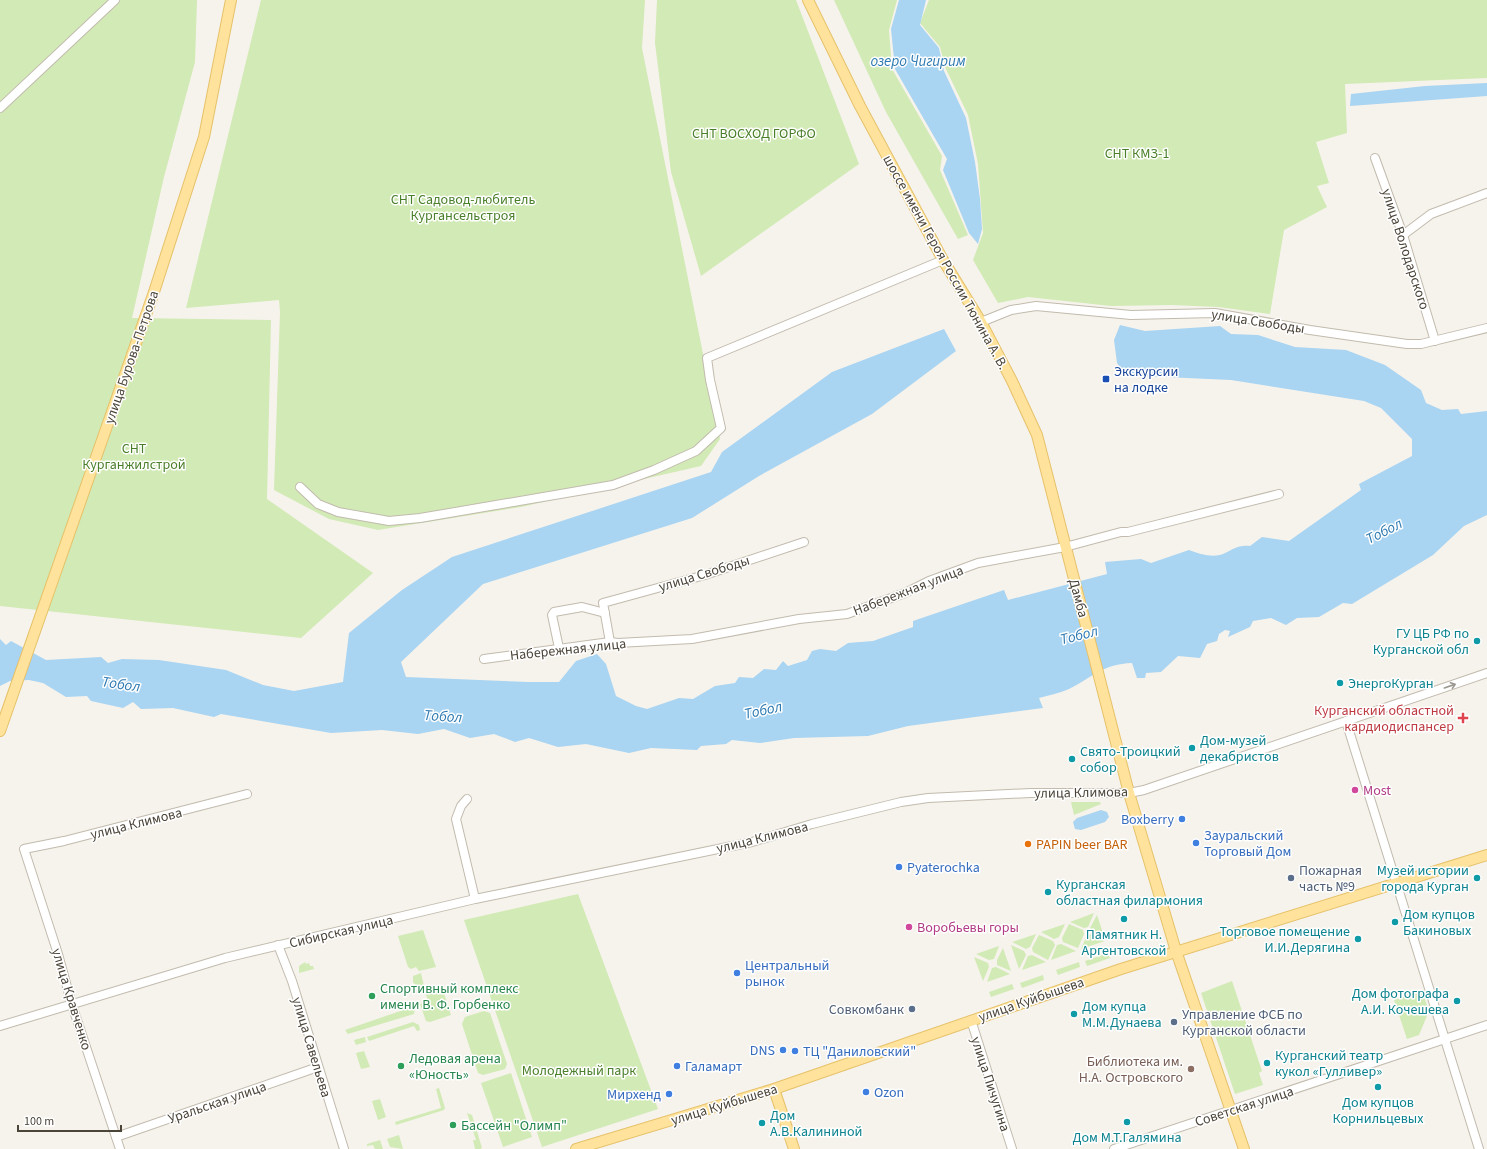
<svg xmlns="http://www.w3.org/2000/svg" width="1487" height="1149" font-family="'Source Sans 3',sans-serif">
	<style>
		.green { fill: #d2eab5 }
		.water { fill: #a9d4f2 }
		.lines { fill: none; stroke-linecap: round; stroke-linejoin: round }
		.minor-casing { stroke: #c2bbae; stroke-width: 10 }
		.major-casing { stroke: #e6c16a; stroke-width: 12 }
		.minor { stroke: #fff; stroke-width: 8 }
		.major { stroke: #ffe39c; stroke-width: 10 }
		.oneway { stroke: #9c9892 }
		.transit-dot { fill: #1a4fb4; stroke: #fff; stroke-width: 1.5 }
		.culture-dot { fill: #0f9aa8; stroke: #fff; stroke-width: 1.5 }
		.health-dot { fill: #e0444e; stroke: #fff; stroke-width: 1.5 }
		.hotel-dot { fill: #d1479c; stroke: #fff; stroke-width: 1.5 }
		.shop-dot { fill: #3f7fe0; stroke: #fff; stroke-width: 1.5 }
		.food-dot { fill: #e8710a; stroke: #fff; stroke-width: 1.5 }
		.service-dot { fill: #5c6f8a; stroke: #fff; stroke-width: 1.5 }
		.leisure-dot { fill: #2e9e5b; stroke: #fff; stroke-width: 1.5 }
		.education-dot { fill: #8d6e63; stroke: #fff; stroke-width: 1.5 }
		.labels { text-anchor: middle; stroke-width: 3; stroke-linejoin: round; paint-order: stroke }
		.park-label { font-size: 14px; fill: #4a7f2a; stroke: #fff }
		.street-label { font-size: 14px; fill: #4b4439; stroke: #fff }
		.transit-label { font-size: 14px; fill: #164399; stroke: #fff; text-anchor: start }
		.culture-label { font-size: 14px; fill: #0d838f; stroke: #fff; text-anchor: start }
		.health-label { font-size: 14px; fill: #be3a42; stroke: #fff; text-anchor: end }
		.hotel-label { font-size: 14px; fill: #b23c85; stroke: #fff; text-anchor: start }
		.shop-label { font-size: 14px; fill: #366cbe; stroke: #fff; text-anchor: start }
		.food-label { font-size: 14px; fill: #c56008; stroke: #fff; text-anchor: start }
		.service-label { font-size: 14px; fill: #4e5e75; stroke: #fff; text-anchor: start }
		.leisure-label { font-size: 14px; fill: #27864d; stroke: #fff; text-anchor: start }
		.education-label { font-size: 14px; fill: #785e54; stroke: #fff; text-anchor: end }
		.water-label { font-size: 15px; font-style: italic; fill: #2e7ab2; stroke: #fff }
	</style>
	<rect width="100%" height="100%" fill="#f6f3ec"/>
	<g class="green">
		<path d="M0,0H197L195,62L164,177L132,318L271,320L267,499L373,573L301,638L0,606Z"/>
		<path d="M261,0H645L642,48L720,439L701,466L521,507L378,530L329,519L274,490L280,312L279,300L186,308Z"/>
		<path d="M657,0H796L859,164L701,276L671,172L655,43Z"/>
		<path d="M834,0H897L889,30L892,69L942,156L940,170L968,235L958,239L886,112Z"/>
		<path d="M929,0H1487V78L1345,84L1347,133L1316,142L1329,183L1317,186L1327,207L1284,230L1270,314L1218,307L1172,305L1111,306L1028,297L998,303L973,260L983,233L978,164L968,115L945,67L940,47L920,23Z"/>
		<path d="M1071,802H1100L1101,804L1074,815Z"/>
		<path d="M578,894L658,1109L542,1147L464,920Z"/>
		<path d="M1094,913L1088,927L1084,928L1070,922Z"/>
		<path d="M1097,915L1105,939L1091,932L1090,928Z"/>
		<path d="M1065,924L1059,937L1054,939L1041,932Z"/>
		<path d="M1069,924L1083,930L1084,934L1078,948L1063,942L1062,938Z"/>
		<path d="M423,930L436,967L419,971L416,967L411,969L408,967L398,936Z"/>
		<path d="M1036,934L1030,947L1026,949L1012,942Z"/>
		<path d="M1090,934L1105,941L1081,949L1087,935Z"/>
		<path d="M1039,935L1053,941L1055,945L1048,960L1033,952L1032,948Z"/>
		<path d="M1061,944L1076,951L1051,960L1057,945Z"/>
		<path d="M1011,945L1024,951L1026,955L1019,969Z"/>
		<path d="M999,946L994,959L989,960L976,954Z"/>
		<path d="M1003,948L1011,971L997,965V960Z"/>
		<path d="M1108,953L1110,958L1087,966L1085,961Z"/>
		<path d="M1032,955L1046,962L1022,970L1028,956Z"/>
		<path d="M974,957L988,963L989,967L983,981Z"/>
		<path d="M305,962L306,964L309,963L310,966H313L314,969L299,973V966Z"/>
		<path d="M1079,962L1080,967L1058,975L1056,970Z"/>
		<path d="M996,967L1010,974L987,982L992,968Z"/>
		<path d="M421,973L424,986L417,987L413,982V976Z"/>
		<path d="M1043,975L1044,980L1022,988L1020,983Z"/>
		<path d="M1232,981L1262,1071L1259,1073L1263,1085L1235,1094L1201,993Z"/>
		<path d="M1012,984L1014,989L991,997L989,992Z"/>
		<path d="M442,987L451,1015L430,1022L426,1021L420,1004L429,1002L424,991Z"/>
		<path d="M1422,991L1429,1011L1419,1035L1407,1039L1394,1000Z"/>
		<path d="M415,1006L414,1014L348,1034L345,1030Z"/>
		<path d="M484,1011L490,1013L507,1064L505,1069L483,1075L478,1073L462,1024L465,1017Z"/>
		<path d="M413,1022L419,1025L420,1030L417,1031L414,1026L369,1041L367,1037Z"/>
		<path d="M365,1037L366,1042L356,1045L354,1040Z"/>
		<path d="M364,1051L370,1067L361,1069L356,1053Z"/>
		<path d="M511,1073L532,1137L503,1147L481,1083Z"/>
		<path d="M439,1088L445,1108L444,1110L396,1125L395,1122L441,1108L436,1089Z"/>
		<path d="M380,1099L386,1117L378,1120L372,1101Z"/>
		<path d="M467,1113L472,1115L482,1148L480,1149H475L473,1140H476Z"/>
		<path d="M399,1135L403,1149L390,1147L387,1139Z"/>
		<path d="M380,1140L383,1149H375L373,1145L367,1146V1144Z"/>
	</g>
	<g class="water">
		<path d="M899,0H926L920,25L939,48L944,71L966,118L975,162L980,199L982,229L978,244L969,233L943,170L947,159L895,69L891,29Z"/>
		<path d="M1487,83V96L1350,106L1351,94L1425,86Z"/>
		<path d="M1120,325L1145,331L1220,326L1231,334L1258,335L1295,347L1346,350L1385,365L1421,390L1426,403L1442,410L1458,409L1461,414L1487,411V515L1464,526L1433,555L1352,604L1343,603L1319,617L1297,618L1286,625L1271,618L1253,621L1250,627L1228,637L1230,631L1225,630L1219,634L1217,641L1207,644L1200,658L1178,656L1161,672L1146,673L1145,678H1137L1132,663C1103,664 1093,677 1069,689C1060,693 1049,695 1039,698L1043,708L908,726L868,736L794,738L760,743L732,740L726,744L701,746L697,750L651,748L629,753L586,744L558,747L529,738L515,742L494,734L470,738L444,729L418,734L382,730L331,733L221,714L214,717L173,708L141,709L133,702L123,708L91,701L87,696L66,697L43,683L29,680L10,681L0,686V639L6,645L11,641L46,660L101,657L108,663L122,659L159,660L226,670L263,685L294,691L343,682L349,633L402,590L452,557L711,472L722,452L832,372L944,329L956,351L872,414L759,476L692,518L483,584L401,662L406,677L528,682H559L576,661L597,654L606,664L616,696L636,706L647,709L679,698L693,699L715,686L735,683L739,677L753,678L764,669L776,670L783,661L788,666L807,660L812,651L820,649L836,651L848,643L873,641L913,627V621L1004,590L1008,600L1107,574L1105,562L1141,559L1151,563L1189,550C1199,554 1213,558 1223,554C1235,549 1236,545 1250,546L1262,537L1289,541L1361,490L1359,484L1412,456V439L1381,408L1364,401L1231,380L1142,376L1122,370L1117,363L1114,340Z"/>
		<path d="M1101,810L1107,812L1109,817L1105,822L1081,830L1075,829L1073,822L1077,818Z"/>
	</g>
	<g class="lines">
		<defs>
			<g id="minor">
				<path d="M0,108L115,0"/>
				<path d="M1375,158L1403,235L1435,341"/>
				<path d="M1403,235L1431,214L1487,193"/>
				<path d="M981,322L1011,310L1036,306L1131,315L1215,313L1310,330L1407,344H1421L1487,328"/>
				<path d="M300,487L318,504L338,512L389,521L420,518L613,485L654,470L696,451L721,428L710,380L707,358L943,260"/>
				<path d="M610,642L603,603L705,575L804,542"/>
				<path d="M559,648L552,615L554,612L582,607L605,613"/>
				<path d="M484,659L610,642L618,643L692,639L799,619L847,614L905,593L929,581L978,563L1065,547L1121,532H1128L1279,494"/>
				<path d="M1346,721L1479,1149"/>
				<path d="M467,799L461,806L456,819L475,899"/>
				<path d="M278,945L292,981L344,1149"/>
				<path d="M971,1020L1012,1149"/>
				<path d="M0,1026L225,958L475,899L752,842L812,824L901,802L928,798L1030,793H1129L1144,790L1487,673"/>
				<path d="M116,1137L318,1067"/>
				<path d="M120,1149L72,1005L58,954L24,849L64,841L247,794"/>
				<path d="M1114,1149L1487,1025"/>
			</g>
			<g id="major">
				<path d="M808,0L860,106L943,260L981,322L1012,381L1037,435L1129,793L1176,951L1244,1149"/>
				<path d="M0,731L154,292L204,137L231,0"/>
				<path d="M774,1089L794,1149"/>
				<path d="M576,1149L774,1089L1121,969L1487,855"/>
			</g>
		</defs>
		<use href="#minor" class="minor-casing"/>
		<use href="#major" class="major-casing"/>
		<use href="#minor" class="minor"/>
		<use href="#major" class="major"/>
	</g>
	<defs><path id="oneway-shaft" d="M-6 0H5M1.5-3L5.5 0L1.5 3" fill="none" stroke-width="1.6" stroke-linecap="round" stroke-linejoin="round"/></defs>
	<use class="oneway" href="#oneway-shaft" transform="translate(1450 686) rotate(-19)"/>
	<rect class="transit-dot" x="1102" y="375" width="8" height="8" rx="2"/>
	<g class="culture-dot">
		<circle cx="1477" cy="641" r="4"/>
		<circle cx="1340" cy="683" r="4"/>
		<circle cx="1192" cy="748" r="4"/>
		<circle cx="1072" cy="759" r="4"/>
		<circle cx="1477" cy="878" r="4"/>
		<circle cx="1048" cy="892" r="4"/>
		<circle cx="1124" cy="919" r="4"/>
		<circle cx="1395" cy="922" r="4"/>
		<circle cx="1358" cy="939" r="4"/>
		<circle cx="1457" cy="1001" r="4"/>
		<circle cx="1074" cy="1014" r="4"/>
		<circle cx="1267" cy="1063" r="4"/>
		<circle cx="1378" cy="1087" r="4"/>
		<circle cx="1127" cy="1122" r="4"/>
		<circle cx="762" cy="1123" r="4"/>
	</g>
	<path class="health-dot" d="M1461 712h4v4h4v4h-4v4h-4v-4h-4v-4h4z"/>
	<g class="hotel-dot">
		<circle cx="1355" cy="790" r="4"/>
		<circle cx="909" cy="927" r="4"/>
	</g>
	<g class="shop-dot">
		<circle cx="1182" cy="819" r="4"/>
		<circle cx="1196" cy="843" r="4"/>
		<circle cx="899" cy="867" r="4"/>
		<circle cx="737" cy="973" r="4"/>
		<circle cx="783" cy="1050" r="4"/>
		<circle cx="795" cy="1051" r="4"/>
		<circle cx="677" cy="1066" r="4"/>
		<circle cx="866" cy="1092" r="4"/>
		<circle cx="669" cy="1094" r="4"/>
	</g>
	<circle class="food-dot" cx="1028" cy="844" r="4"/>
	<g class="service-dot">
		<circle cx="1291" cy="878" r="4"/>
		<circle cx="912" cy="1009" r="4"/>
		<circle cx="1174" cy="1022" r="4"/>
	</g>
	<g class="leisure-dot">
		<circle cx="372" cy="996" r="4"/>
		<circle cx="401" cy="1066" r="4"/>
		<circle cx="453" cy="1125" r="4"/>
	</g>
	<circle class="education-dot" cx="1191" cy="1069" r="4"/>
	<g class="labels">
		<g class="park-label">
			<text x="754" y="138">СНТ ВОСХОД ГОРФО</text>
			<text x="1137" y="158">СНТ КМЗ-1</text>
			<text x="463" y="204">СНТ Садовод-любитель<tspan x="463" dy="16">Кургансельстроя</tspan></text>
			<text x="134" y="453">СНТ<tspan x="134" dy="16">Курганжилстрой</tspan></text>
			<text x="579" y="1075">Молодежный парк</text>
		</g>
		<g class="street-label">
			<text transform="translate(1406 249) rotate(72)" y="5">улица Володарского</text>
			<text transform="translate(946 262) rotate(61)" y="5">шоссе имени Героя России Тюнина А. В.</text>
			<text transform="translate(1258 321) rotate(9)" y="5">улица Свободы</text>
			<text transform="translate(131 357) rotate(-71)" y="5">улица Бурова-Петрова</text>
			<text transform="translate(704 573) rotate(-17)" y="5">улица Свободы</text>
			<text transform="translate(908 590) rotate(-21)" y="5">Набережная улица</text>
			<text transform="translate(1079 598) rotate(75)" y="5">Дамба</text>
			<text transform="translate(568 649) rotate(-6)" y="5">Набережная улица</text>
			<text transform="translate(1081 792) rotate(-1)" y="5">улица Климова</text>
			<text transform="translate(136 823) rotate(-14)" y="5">улица Климова</text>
			<text transform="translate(762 837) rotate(-14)" y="5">улица Климова</text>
			<text transform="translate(341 931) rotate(-13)" y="5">Сибирская улица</text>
			<text transform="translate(72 999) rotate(73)" y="5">улица Кравченко</text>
			<text transform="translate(1031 999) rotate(-19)" y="5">улица Куйбышева</text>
			<text transform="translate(312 1047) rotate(73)" y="5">улица Савельева</text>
			<text transform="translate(991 1084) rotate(72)" y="5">улица Пичугина</text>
			<text transform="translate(217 1102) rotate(-19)" y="5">Уральская улица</text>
			<text transform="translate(724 1104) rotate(-17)" y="5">улица Куйбышева</text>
			<text transform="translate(1244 1106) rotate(-18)" y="5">Советская улица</text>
		</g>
		<g class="transit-label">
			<text x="1114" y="376">Экскурсии<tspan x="1114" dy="16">на лодке</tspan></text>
		</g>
		<g class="culture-label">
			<text x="1469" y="638" text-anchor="end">ГУ ЦБ РФ по<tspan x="1469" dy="16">Курганской обл</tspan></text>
			<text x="1348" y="688">ЭнергоКурган</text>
			<text x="1200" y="745">Дом-музей<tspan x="1200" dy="16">декабристов</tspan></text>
			<text x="1080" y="756">Свято-Троицкий<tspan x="1080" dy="16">собор</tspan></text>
			<text x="1469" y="875" text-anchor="end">Музей истории<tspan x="1469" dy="16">города Курган</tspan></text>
			<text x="1056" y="889">Курганская<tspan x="1056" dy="16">областная филармония</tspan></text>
			<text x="1403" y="919">Дом купцов<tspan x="1403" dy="16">Бакиновых</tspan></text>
			<text x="1350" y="936" text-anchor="end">Торговое помещение<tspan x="1350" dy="16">И.И.Дерягина</tspan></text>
			<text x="1124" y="939" text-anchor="middle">Памятник Н.<tspan x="1124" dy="16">Аргентовской</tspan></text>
			<text x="1449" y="998" text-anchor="end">Дом фотографа<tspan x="1449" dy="16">А.И. Кочешева</tspan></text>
			<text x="1082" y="1011">Дом купца<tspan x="1082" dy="16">М.М.Дунаева</tspan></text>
			<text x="1275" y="1060">Курганский театр<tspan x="1275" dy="16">кукол «Гулливер»</tspan></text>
			<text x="1378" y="1107" text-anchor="middle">Дом купцов<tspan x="1378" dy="16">Корнильцевых</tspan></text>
			<text x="770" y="1120">Дом<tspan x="770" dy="16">А.В.Калининой</tspan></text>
			<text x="1127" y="1142" text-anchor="middle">Дом М.Т.Галямина</text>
		</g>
		<g class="health-label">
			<text x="1454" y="715">Курганский областной<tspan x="1454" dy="16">кардиодиспансер</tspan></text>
		</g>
		<g class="hotel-label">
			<text x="1363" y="795">Most</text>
			<text x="917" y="932">Воробьевы горы</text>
		</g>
		<g class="shop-label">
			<text x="1174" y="824" text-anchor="end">Boxberry</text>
			<text x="1204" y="840">Зауральский<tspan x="1204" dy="16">Торговый Дом</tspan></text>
			<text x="907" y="872">Pyaterochka</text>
			<text x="745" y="970">Центральный<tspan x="745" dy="16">рынок</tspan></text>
			<text x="775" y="1055" text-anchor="end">DNS</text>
			<text x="803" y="1056">ТЦ "Даниловский"</text>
			<text x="685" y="1071">Галамарт</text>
			<text x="874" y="1097">Ozon</text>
			<text x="661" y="1099" text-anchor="end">Мирхенд</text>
		</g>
		<g class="food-label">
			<text x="1036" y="849">PAPIN beer BAR</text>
		</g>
		<g class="service-label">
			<text x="1299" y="875">Пожарная<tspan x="1299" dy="16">часть №9</tspan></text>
			<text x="904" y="1014" text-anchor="end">Совкомбанк</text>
			<text x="1182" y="1019">Управление ФСБ по<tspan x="1182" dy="16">Курганской области</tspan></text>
		</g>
		<g class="leisure-label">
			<text x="380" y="993">Спортивный комплекс<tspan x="380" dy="16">имени В. Ф. Горбенко</tspan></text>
			<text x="409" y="1063">Ледовая арена<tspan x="409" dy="16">«Юность»</tspan></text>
			<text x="461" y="1130">Бассейн "Олимп"</text>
		</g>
		<g class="education-label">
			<text x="1183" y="1066">Библиотека им.<tspan x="1183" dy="16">Н.А. Островского</tspan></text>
		</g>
		<g class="water-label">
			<text x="918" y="66">озеро Чигирим</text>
			<text transform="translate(1384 531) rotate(-27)" y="5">Тобол</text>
			<text transform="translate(1079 635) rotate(-14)" y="5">Тобол</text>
			<text transform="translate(121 684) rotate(8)" y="5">Тобол</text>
			<text transform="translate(763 710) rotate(-12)" y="5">Тобол</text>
			<text transform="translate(443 716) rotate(4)" y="5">Тобол</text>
		</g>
	</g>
	<path d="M18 1125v6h103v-6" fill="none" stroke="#4b4439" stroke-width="2"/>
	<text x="24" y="1125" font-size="12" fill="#4b4439" stroke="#ffffff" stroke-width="3" paint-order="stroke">100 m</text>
</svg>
